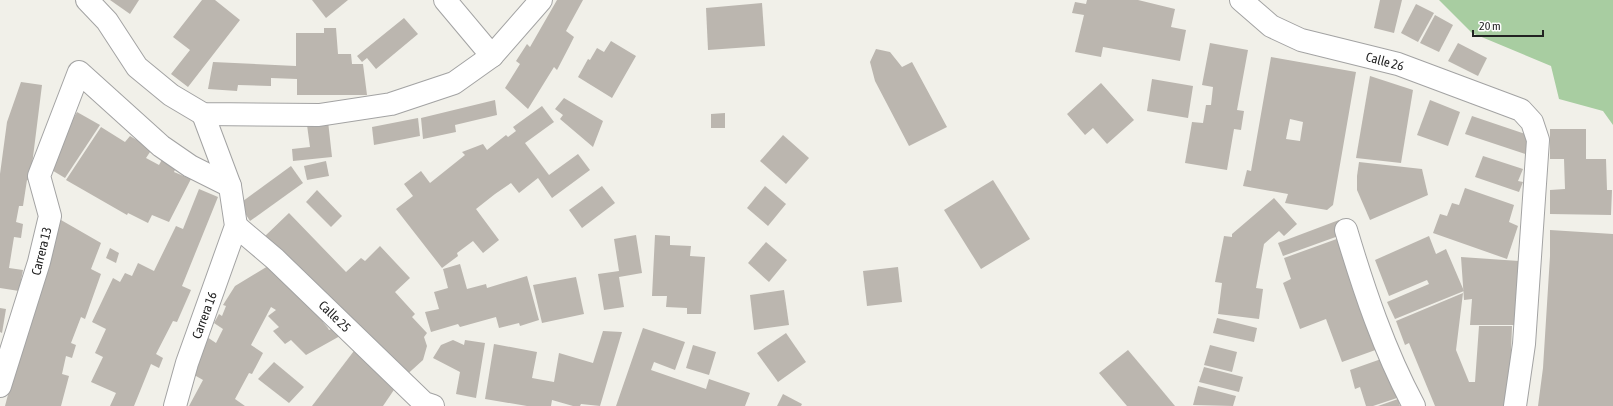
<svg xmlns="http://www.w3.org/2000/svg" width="1613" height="406" font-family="'Asap Condensed',sans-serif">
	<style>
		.forest { fill: #a8cda1 }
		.building { fill: #bbb6af; fill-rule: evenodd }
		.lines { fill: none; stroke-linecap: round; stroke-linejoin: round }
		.minor-casing { stroke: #a3a3a3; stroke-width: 24 }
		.minor { stroke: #fff; stroke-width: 22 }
		.labels { text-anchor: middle; stroke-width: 3; stroke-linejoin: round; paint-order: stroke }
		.street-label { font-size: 13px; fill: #222; stroke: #fff }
	</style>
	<rect width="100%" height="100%" fill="#f1f0e9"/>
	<path class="forest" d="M1439,0H1613V125L1603,111L1559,99L1551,66L1472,33Z"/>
	<g class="building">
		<path d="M110,0H139L130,14Z"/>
		<path d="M202,0H215L240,20L188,87L171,74L190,50L173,37Z"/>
		<path d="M312,0H348L326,18Z"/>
		<path d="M557,0H583L566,31L574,37L569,47L557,70L554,67L528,109L505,88L520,64L516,61L527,44L530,47Z"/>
		<path d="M1087,0H1138L1175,9L1171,27L1186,30L1180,61L1103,47L1101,57L1075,52L1084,15L1072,13L1075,2L1086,4Z"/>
		<path d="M1380,0H1402L1394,33L1374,28Z"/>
		<path d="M762,3L765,46L708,50L706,8Z"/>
		<path d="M1416,4L1434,13L1418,42L1401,33Z"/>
		<path d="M1435,15L1453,25L1439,52L1420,43Z"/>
		<path d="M404,18L418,34L376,69L367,58L362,62L357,56Z"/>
		<path d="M324,28H336L338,54H351L352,64H363L367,95H297V79L271,78V86L238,85L237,91L208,89L213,62L296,66V33H324Z"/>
		<path d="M611,41L636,56L612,98L578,77L588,59L590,60L597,48L604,52Z"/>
		<path d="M1210,43L1248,50L1237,110L1244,111L1241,130L1234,129L1227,170L1185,163L1192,122L1203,123L1206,105H1211L1213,87L1202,85Z"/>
		<path d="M1458,43L1487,58L1478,76L1448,61Z"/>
		<path d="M876,49L890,52L902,67L912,62L947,127L909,146L875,81L870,62Z"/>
		<path d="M1271,57L1356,72L1333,205L1327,210L1285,203L1288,194L1243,186L1247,170L1251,171ZM1290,119L1303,122L1300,141L1286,139Z"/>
		<path d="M1370,76L1413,90L1401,163L1356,158Z"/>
		<path d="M1152,79L1193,86L1188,118L1147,111Z"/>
		<path d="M21,82L42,85L30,181L27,180L23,206H19L16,222L23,224L21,238L14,237L9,268L23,270L19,291L0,288V174L7,122Z"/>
		<path d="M1101,83L1134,120L1107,144L1093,128L1085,135L1067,114Z"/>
		<path d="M564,98L603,121L593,147L560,119L563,115L555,109Z"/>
		<path d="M495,100L497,115L455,125L456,132L423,139L421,118Z"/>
		<path d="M1430,100L1460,112L1448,146L1417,135Z"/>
		<path d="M542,106L554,122L525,143L549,175L578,154L590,170L552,198L538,178L519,193L511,183L495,194L476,209L499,240L483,253L473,241L457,253L458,256L442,268L396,209L413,196L404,184L421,171L430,183L465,155L462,152L483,144L487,150L506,135L508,137L516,131L513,127Z"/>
		<path d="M77,112L100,125L65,178L45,166Z"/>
		<path d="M725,113V128H711V114Z"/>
		<path d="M1472,116L1534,137L1528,155L1465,134Z"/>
		<path d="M418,118L420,136L374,145L372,127Z"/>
		<path d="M328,121L332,157L293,161L292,149L310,147L307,125Z"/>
		<path d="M101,127L125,142L130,136L152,149L146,158L159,165L165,154L179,161L174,172L191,179L169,222L152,215L148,223L128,213L127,215L66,180Z"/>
		<path d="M1550,129H1586V159H1606L1607,190H1612L1611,215L1550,214V190L1565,189L1564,159H1550Z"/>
		<path d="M783,135L809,158L786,184L760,161Z"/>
		<path d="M1483,156L1523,169L1518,181L1523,182L1519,192L1475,177Z"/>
		<path d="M326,161L329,176L307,180L304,166Z"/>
		<path d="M1359,162L1422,169L1428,195L1370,220L1357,190V176Z"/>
		<path d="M291,166L303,183L250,221L239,204Z"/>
		<path d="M993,180L1030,239L981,269L944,210Z"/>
		<path d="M602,186L615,203L582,228L569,210Z"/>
		<path d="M765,186L786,204L768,226L747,208Z"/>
		<path d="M1465,188L1514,205L1509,222L1518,226L1507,259L1433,233L1440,214L1447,216L1452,203L1459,205Z"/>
		<path d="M199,189L218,197L182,286L191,290L177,322L173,321L156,354L163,358L159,368L151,364L134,406H110L116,393L91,382L103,357L95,353L106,329L92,322L113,278L120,282L125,273L132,276L138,263L154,271L176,226L183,229Z"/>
		<path d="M317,190L342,216L331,227L306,202Z"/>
		<path d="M1274,198L1297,224L1284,236L1279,231L1264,244L1256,288L1263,289L1259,319L1218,314L1222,283L1215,282L1224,236L1232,237V234Z"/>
		<path d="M289,213L346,272L361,258L365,261L380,246L410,278L395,292L415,314L412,317L427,333L424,337L427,346L423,360L402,379L264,237Z"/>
		<path d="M61,220L101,243L91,269L101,274L85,319L81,317L71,343L76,345L72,358L66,356L62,374L69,376L61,406H5L16,364Z"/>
		<path d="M1339,220L1344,234L1283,256L1278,243Z"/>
		<path d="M1550,230L1613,234V406H1538L1543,368L1550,256Z"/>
		<path d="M636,235L642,273L619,277L624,307L604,310L598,274L619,271L614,239Z"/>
		<path d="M655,235L670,236V245L691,246L690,256L705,257L701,314H687V308L666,307L667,296H652Z"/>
		<path d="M1345,236L1381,348L1342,362L1326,319L1300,329L1283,283L1291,279L1284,258Z"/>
		<path d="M1429,236L1436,254L1446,249L1464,291L1395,319L1387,302L1429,284L1427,280L1389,296L1375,260Z"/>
		<path d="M766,242L787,260L769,282L748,263Z"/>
		<path d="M110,248L119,253L116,263L106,258Z"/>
		<path d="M1461,257L1519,261L1516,325H1470L1472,299L1464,300Z"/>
		<path d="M273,263L328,319L323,322L328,328L329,330L334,328L340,336L306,355L291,340L285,344L273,331L279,327L268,316L276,310L271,307L251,345L263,353L252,374L249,373L235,399L245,406H189L203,380L189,372L207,337L216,343L223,329L214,323L219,314L222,316L226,306L223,305L235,286Z"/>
		<path d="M460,264L467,289L486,284L487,288L527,276L539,320L520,326L519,323L499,328L496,317L460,327L458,324L431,332L425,312L439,309L434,292L448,288L443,269Z"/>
		<path d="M898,267L902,302L867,306L863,271Z"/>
		<path d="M576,277L584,314L542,323L533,285Z"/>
		<path d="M784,290L789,325L754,330L750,295Z"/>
		<path d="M1463,293L1456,350L1469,382H1475L1479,326H1512L1509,406H1435L1409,343L1405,345L1396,321Z"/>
		<path d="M0,308L6,309L2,333L0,332Z"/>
		<path d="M1217,318L1257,328L1254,342L1213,333Z"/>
		<path d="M643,328L685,342L675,370L654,362L651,370L706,389L709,379L750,393L745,406H616Z"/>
		<path d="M603,331L622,332L600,406L581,404L580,406H573L552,400L551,406H527L485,399L494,344L537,352L532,378L554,382L559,353L593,363Z"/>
		<path d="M786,333L806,362L778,382L757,353Z"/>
		<path d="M453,340L464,345L465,340L485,343L476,398L456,394L460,372L433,358L441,345Z"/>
		<path d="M360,343L400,381L383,406H312Z"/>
		<path d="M693,345L716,352L709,375L686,368Z"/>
		<path d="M1210,345L1237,352L1232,372L1204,365Z"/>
		<path d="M1128,350L1160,388L1175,406H1127L1099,373Z"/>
		<path d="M1384,358L1397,398L1373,406H1366L1360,387L1355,389L1350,370Z"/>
		<path d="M274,362L304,387L289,403L258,379Z"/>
		<path d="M1204,367L1243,377L1239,392L1199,382Z"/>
		<path d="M1198,386L1236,396L1233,406L1193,405Z"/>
		<path d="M783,394L802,404L801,406H777Z"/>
		<path d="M1398,399L1400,406H1378Z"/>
	</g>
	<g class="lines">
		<defs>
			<g id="minor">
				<path d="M87,0L107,21L137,67L171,95L203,114L319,115L391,104L454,83L492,56L541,0"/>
				<path d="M445,0L492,56"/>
				<path d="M1241,0L1271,26L1301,40L1398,64L1521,110L1532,122L1538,140L1524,344L1515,406"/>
				<path d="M203,114L230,186"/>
				<path d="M236,226L275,259L424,403L433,406"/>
				<path d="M1346,230C1364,290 1384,350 1414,406"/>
				<path d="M0,386L39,262L50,216L39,176L79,72L161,146L190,166L230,186L236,226L187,363L175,406"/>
			</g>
		</defs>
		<use href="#minor" class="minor-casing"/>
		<use href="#minor" class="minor"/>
	</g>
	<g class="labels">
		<g class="street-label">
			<text transform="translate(1385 61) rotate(15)" y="5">Calle 26</text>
			<text transform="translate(41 251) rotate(-76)" y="5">Carrera 13</text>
			<text transform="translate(204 315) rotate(-70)" y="5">Carrera 16</text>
			<text transform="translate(335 316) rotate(44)" y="5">Calle 25</text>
		</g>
	</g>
	<path d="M1473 30v6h70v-6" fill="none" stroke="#222222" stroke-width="2"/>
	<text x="1479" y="30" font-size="12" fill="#222222" stroke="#ffffff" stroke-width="3" paint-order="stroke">20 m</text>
</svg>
